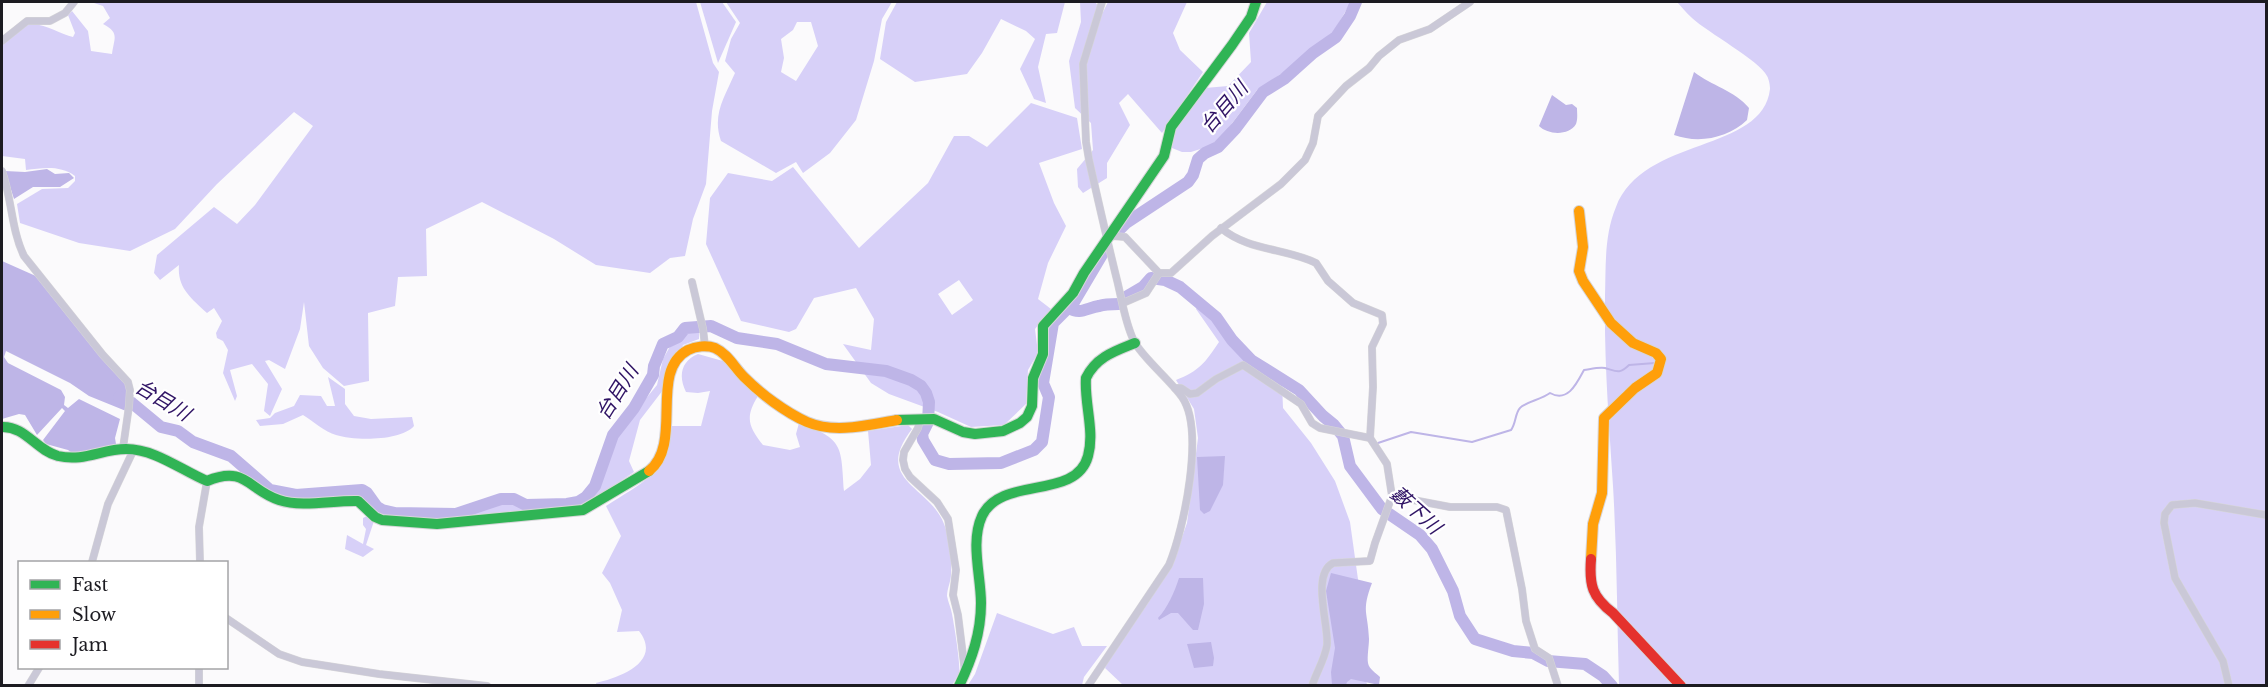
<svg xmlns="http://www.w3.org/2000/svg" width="2268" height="687" font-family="'Libre Baskerville','Noto Sans JP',serif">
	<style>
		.forest { fill: #d7d0f8; fill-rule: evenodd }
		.water { fill: #beb5e7 }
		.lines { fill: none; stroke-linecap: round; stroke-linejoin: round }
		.stream { stroke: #beb5e7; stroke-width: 2 }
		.river { stroke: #beb5e7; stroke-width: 12 }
		.street-casing { stroke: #d7d6d9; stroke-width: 8 }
		.fast-casing { stroke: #d7d6d9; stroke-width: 12 }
		.slow-casing { stroke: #d7d6d9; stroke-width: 12 }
		.jam-casing { stroke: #d7d6d9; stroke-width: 12 }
		.street { stroke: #cac8d7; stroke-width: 7 }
		.fast { stroke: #30b455; stroke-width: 10 }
		.slow { stroke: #ff9f0a; stroke-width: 10 }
		.jam { stroke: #e5322d; stroke-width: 10 }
		.labels { text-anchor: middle; stroke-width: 4.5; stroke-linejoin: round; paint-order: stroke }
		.water-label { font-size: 20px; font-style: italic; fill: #301465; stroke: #fff }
	</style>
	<rect width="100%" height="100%" fill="#fbfafc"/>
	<g class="forest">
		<path d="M91,2H696L713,63L719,72L712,111L706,184L693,219L685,256L670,258L650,273L596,265L554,239L482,202L426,229L427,276L398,277L395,306L368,313L369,381L344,386L323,368L309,346L304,302L300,329L285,369L269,360L265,361L282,389L270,416L264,411L268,384L252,364L230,370L237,396L235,401L223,373L228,350L223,341L217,338L216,333L222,321L214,308L207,313C191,298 177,288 179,265L160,280L154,273L157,255L214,207L237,224L255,205L313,126L294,112L217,184L175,229L130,251L79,243L20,223L17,204L42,189L68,188L75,181V176C60,165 43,168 26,170L25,159L2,156V45C9,39 16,30 25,26C39,19 59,34 73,37L75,33L68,15L72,11L88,31L91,51L112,54C114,38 120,33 103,24L110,18L103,6Z"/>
		<path d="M700,2H722L736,22L718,63Z"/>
		<path d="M726,2H892L882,19L874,61L856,120L830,153L803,173L796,162L776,173L721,141C712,115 724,98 735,73L725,61L731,39L740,23ZM797,22H811L818,46L796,81L781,72L784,58L781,39L793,30Z"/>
		<path d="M897,2H1065L1057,33L1046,34L1038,67L1046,103L1034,99L1020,69L1035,39L1026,31L1001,19L982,53L967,74L915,82L880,59L886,22Z"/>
		<path d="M1080,2H1095L1103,12L1108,2H1187L1173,33L1180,50L1203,72L1162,133L1128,94L1119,103L1130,125L1107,163V178L1083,193L1078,187L1077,169L1093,150L1091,123L1075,108L1069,61L1081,22Z"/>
		<path d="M1267,2H1351L1334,31L1284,72L1257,90L1224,134L1210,146L1191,152H1182L1172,148L1174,130L1205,88L1228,86L1251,62L1249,33Z"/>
		<path d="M1677,2H2266V685H1619C1617,619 1617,553 1613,486C1609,423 1604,360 1605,296C1606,266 1604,236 1616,207C1643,136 1763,153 1770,89C1770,86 1769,79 1767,76C1760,61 1707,32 1692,18C1686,13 1682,7 1677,2Z"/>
		<path d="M1031,103L1077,118L1082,149L1039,163L1054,203L1066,226L1048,263L1038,299L1051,309L1035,329L1038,353L1028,370L1026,404L1004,425L971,427L938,412L889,394L871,383L843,344L871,350L874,319L856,288L814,298L796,329L789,332L741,321L706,244L710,198L728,173L772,181L793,167L859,248L928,183L954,136H969L987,147ZM959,280L973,300L952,315L938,294Z"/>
		<path d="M1198,305L1212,318L1238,352L1282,383L1283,408L1311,443L1335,481L1350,522L1363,615V664L1367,685H1123L1105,668L1109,658L1148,603L1172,565L1187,523L1198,438L1194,409L1176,380C1199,371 1205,363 1219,342L1196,309Z"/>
		<path d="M688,329H699V339L683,345L663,390L640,420L629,461L634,472L582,507L457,520L387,517L337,496L355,492L362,493L376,509L387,515L449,518L498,503L512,502L524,507L547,506L577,504L588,500L599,488L617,434L657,385L663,359L672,343L681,338Z"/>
		<path d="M698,354L723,361L758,396C745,417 748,426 763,445L790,450L800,447L796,434L799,423C844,439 841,446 844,491L860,479L871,465L868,431L908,425L912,429C872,481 930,486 944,524C950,538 952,558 951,574C951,581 947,589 947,596C948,602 951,608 952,614C954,624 961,666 959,673C957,677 954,682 952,685L597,686L596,683C619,678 663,662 639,631L617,632L622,610L610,583L602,573L621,536L606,506C642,482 669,474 671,426H701L710,391L698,393L686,392C678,376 681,361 698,354Z"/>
		<path d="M328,377L345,389V404L354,416L371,419L412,417L414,426C401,441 355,441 336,435C325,432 313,421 303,415L283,424L260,426L256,420L270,418L275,413L294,406L300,395L321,396L327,406H335Z"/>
		<path d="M369,515L374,521L366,545L374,549L363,557L345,549L347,535L363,544L366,529L363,525V518Z"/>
		<path d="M997,613L1053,634L1074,627L1082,646H1107L1084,677L1082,685H968L975,674Z"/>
	</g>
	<g class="water">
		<path d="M1694,72C1712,86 1734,90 1749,108L1747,120C1728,138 1699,144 1674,135Z"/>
		<path d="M1552,95L1566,105L1572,104L1577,108C1577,113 1578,119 1576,124C1569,136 1548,135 1539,126Z"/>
		<path d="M47,169L55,174L69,173L74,178L60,187H33L14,199L5,171L25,172Z"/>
		<path d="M2,261L38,277L95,350L126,384L128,390L126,411L89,396L70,383L6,351L4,357L8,363L61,390L65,397L64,405L68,408L79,399L120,419L115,438L116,444L86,453H72L68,450L46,444L43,440L65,411L62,408L37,435L25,415L19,414L2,419Z"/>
		<path d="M1225,456L1223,485L1210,511L1204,514L1200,510L1197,457Z"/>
		<path d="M1331,573L1372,583C1361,612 1368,611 1369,639C1369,646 1367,656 1368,663C1369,669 1376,673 1380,677L1379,685L1351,679L1347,682L1346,685H1332L1331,672L1335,648L1326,591Z"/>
		<path d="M1179,578H1203L1204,604L1198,630H1193L1178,613H1171L1159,620L1158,618C1167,609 1175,591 1179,578Z"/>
		<path d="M1211,642L1214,658L1213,666L1194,668L1187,644Z"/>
	</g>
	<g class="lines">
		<path class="stream" d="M1378,443L1411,432L1472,442L1511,430C1516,424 1515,413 1520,408C1524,403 1542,399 1550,393C1568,403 1577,383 1584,370C1591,369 1599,367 1605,368C1616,371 1619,375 1629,365L1655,363"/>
		<g class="river">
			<path d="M1117,232L1126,223L1188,182L1193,175L1198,159L1205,153L1218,147L1236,128L1263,92L1284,79L1313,53L1336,37L1350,16L1356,2"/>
			<path d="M1126,297L1143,287L1151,278L1165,280L1180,287L1216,317L1232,340L1251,360L1299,390L1323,416L1334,425L1343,436L1350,466L1382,509L1420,535L1432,549L1453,591L1460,616L1475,639L1513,651L1533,653L1548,661L1585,664L1603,676L1612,686"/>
			<path d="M1069,308C1080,315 1087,308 1099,306C1105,304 1113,304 1119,304"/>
			<path d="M119,397L132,403L161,427L178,431L193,442L231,456L270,490L296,495L362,490L367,493L377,507L382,510L395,513L456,514L501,499H514L526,505L567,504L578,502L586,497L595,486L613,435L634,408L653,375L654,366L663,344L678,337L685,328L711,326L737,338L777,344L826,364L886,371L911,380L921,386L926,393L929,402L928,422L922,434L923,440L935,460L949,464L1001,463L1034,450L1042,442L1049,397L1043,383L1053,323L1074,302L1103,253"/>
		</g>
		<defs>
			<g id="street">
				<path d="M2,41L27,21H50L65,13L74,2"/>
				<path d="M2,171C12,199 11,229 24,256L103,355L128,382L130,390L129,406L123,448"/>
				<path d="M1221,228C1248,251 1286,248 1316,263L1328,281L1353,303L1382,315L1383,324L1372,347L1373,387L1370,438"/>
				<path d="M1109,238L1113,236L1125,237L1159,273H1171L1212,236L1281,184L1305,160L1313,143L1318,116L1346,86L1369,68L1379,56L1399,40L1430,29L1470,2"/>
				<path d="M692,282L703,329L705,346"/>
				<path d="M1123,303L1146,293L1159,273"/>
				<path d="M1175,388H1181L1190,394L1197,393L1216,379L1243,365L1301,404L1312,423L1320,428L1370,438L1387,464L1392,496L1375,543L1370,561L1333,563C1311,574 1329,626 1327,645C1325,659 1316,673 1312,686"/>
				<path d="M920,419L918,428L904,452L903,460L905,469L910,477L937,502L948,519L956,570L953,595L958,615L965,672"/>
				<path d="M1392,496L1450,507H1497L1506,510L1522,589L1526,621L1535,649L1549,658L1558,686"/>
				<path d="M92,562L108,504L134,449"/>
				<path d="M200,562L199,527L207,481"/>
				<path d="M226,618L279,654L302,662L379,674L487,686"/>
				<path d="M199,668V686"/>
				<path d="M28,686L39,668"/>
				<path d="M1088,686L1169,565C1184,529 1205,430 1182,397C1170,380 1141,356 1134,341C1125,323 1122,300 1117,280C1107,240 1098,200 1089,160L1086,142L1083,64L1102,2"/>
				<path d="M2229,686L2223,661L2175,578L2164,523L2165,514L2172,505L2195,503L2266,515"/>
			</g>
			<g id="fast">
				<path d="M897,420L934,419L963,432L975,434L1003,431L1020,423L1027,417L1032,406L1033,378L1043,354V326L1073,293L1084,273L1164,156L1171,127L1232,45L1251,17L1256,2"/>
				<path d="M2,427C25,426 36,450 58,456C84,462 102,449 126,449C155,449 181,470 207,481C246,465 248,490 279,500C303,508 333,500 358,501L375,517L382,520L437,524L583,510L649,471"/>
				<path d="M959,686C972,659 981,633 981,603C981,576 970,542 982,516C1001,475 1076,501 1088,456C1095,431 1084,403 1086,378C1096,357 1115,351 1135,343"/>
			</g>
			<g id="slow">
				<path d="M1579,211L1583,247L1579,271L1583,281L1611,323L1633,343L1656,353L1661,359L1657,373L1635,388L1604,418L1602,493L1593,524L1591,559"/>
				<path d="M649,471C684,443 648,371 688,350C696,346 707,345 715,348C728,354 734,367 744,377C761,394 785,412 807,422C835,434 868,425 897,420"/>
			</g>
			<path id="jam" d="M1591,559C1589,585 1592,597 1613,613L1681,686"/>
		</defs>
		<use href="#street" class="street-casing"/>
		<use href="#fast" class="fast-casing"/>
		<use href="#slow" class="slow-casing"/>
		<use href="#jam" class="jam-casing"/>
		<use href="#street" class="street"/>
		<use href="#fast" class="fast"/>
		<use href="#slow" class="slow"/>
		<use href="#jam" class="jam"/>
	</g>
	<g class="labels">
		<g class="water-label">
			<text transform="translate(1224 107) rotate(-49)" y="7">台目川</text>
			<text transform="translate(617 392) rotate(-58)" y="7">台目川</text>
			<text transform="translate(163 400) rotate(31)" y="7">台目川</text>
			<text transform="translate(1416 510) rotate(42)" y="7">藪下川</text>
		</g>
	</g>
	<rect width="2268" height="687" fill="none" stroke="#1c1b21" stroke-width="6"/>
	<rect x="18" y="561" width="210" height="108" fill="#ffffff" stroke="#a4a4a6" stroke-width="1.5"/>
	<rect x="30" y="580" width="30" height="9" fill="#30b455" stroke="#a4a4a6" stroke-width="1.5"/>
	<text x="72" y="591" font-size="18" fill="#1c1b21">Fast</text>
	<rect x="30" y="610" width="30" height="9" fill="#ff9f0a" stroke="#a4a4a6" stroke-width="1.5"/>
	<text x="72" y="621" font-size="18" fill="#1c1b21">Slow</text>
	<rect x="30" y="640" width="30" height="9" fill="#e5322d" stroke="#a4a4a6" stroke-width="1.5"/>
	<text x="72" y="651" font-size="18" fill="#1c1b21">Jam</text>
</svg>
